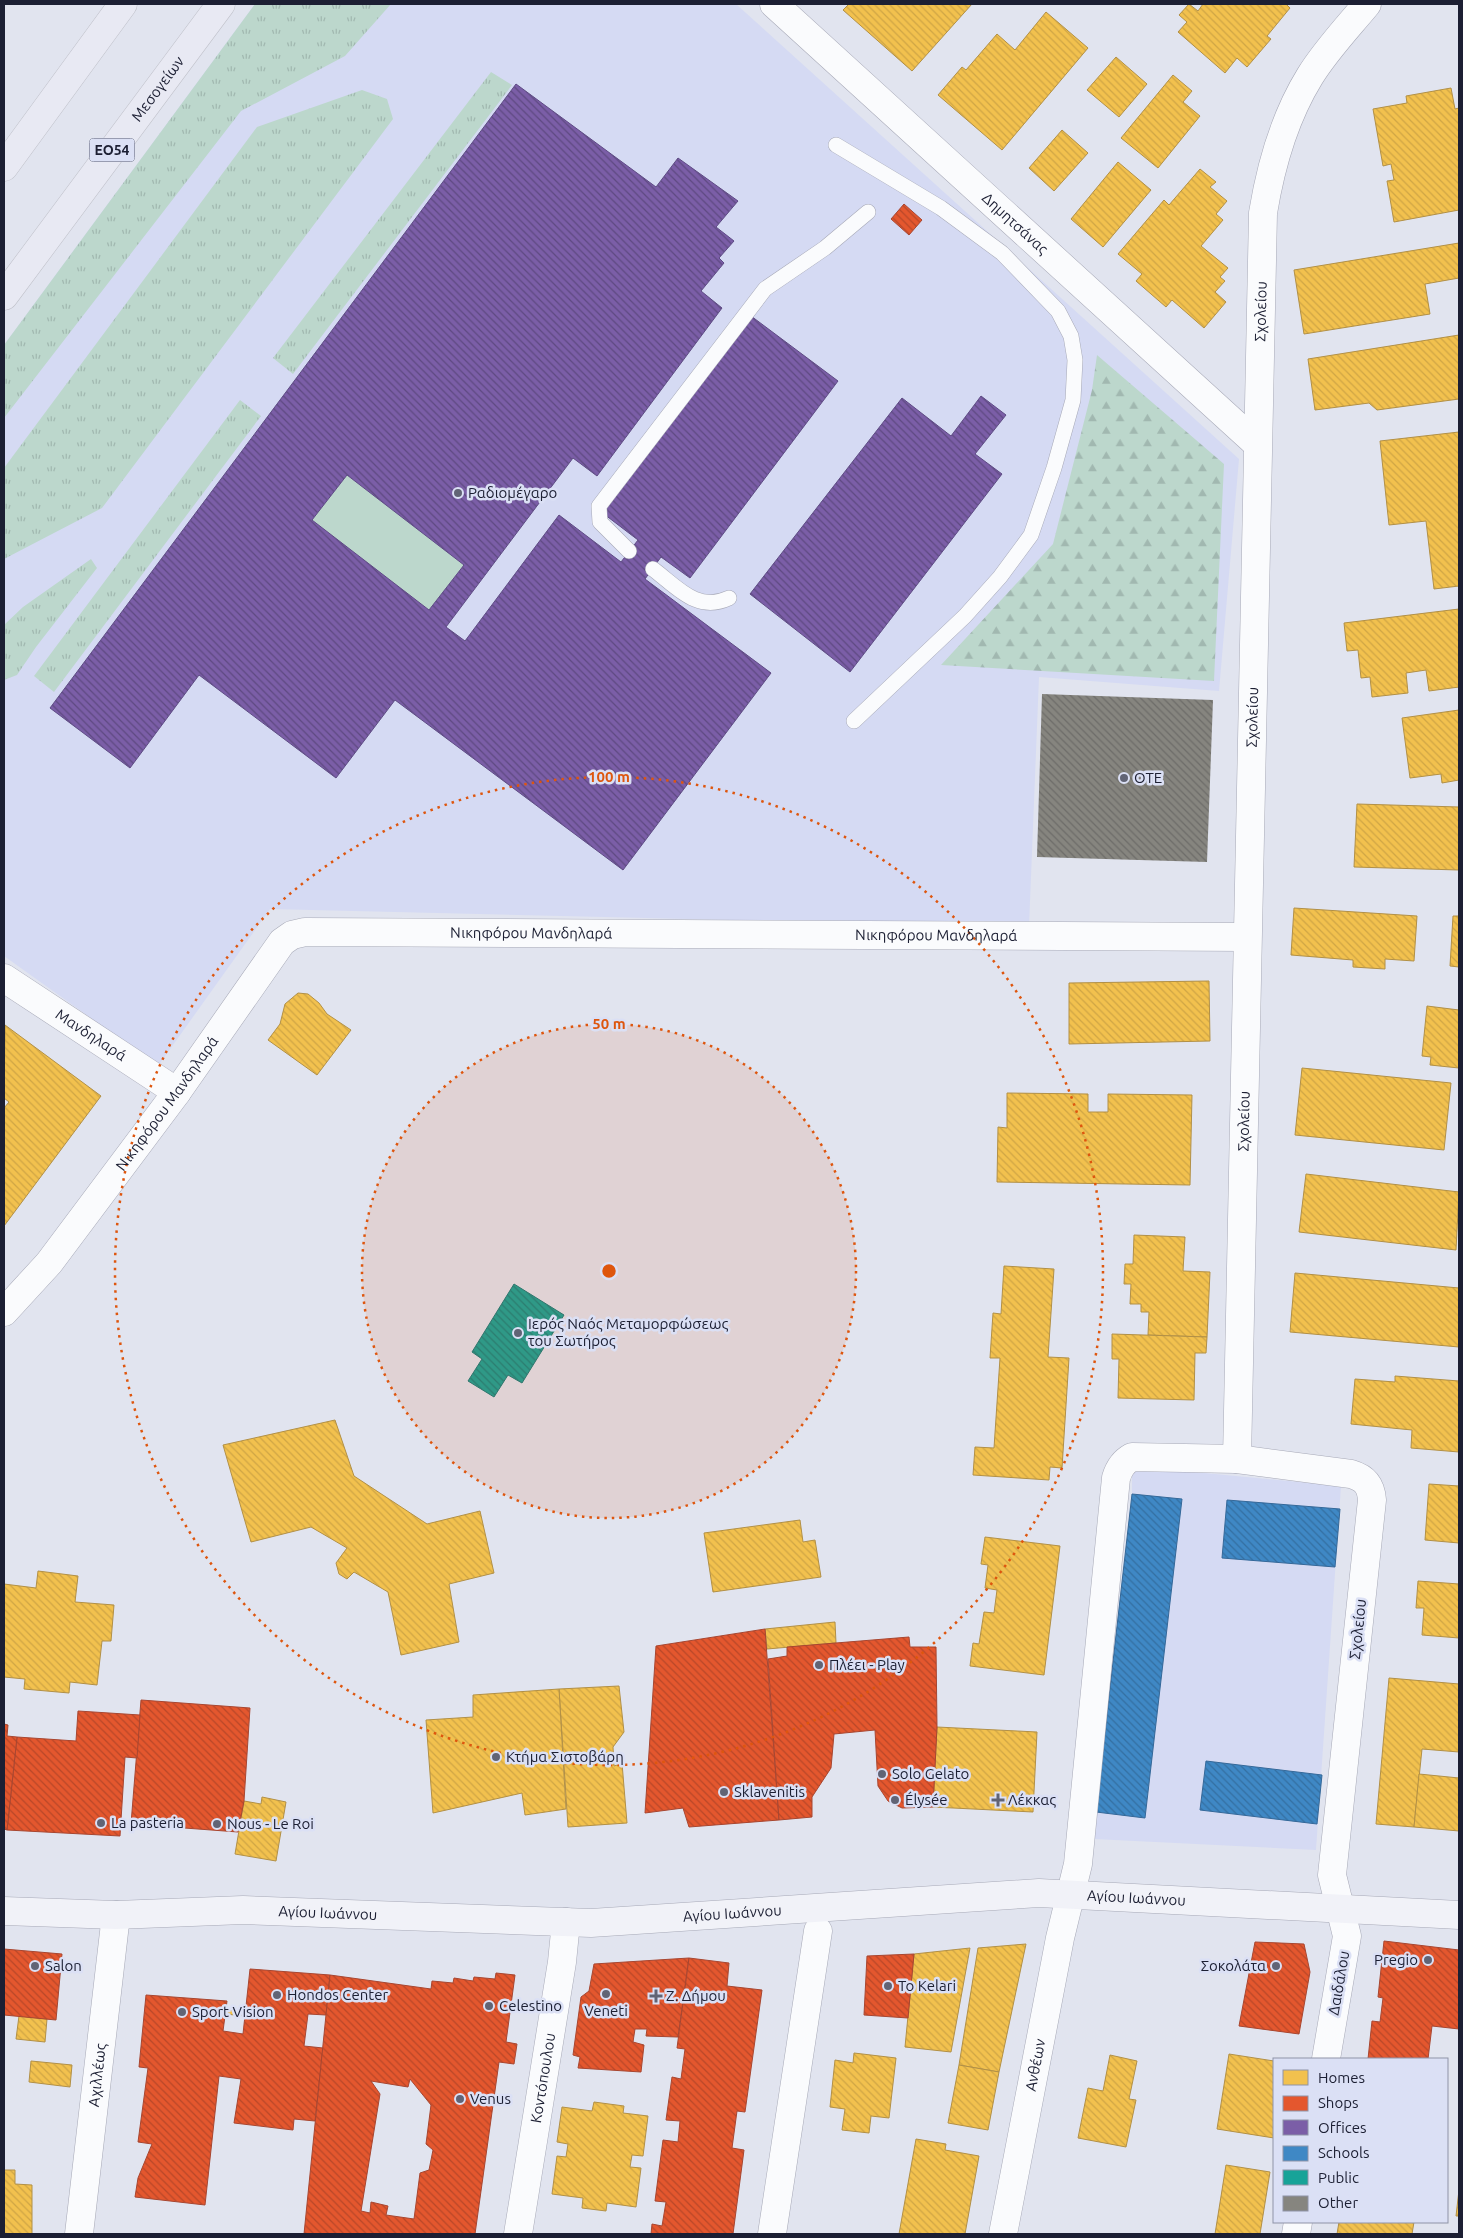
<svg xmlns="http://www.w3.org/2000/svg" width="1463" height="2238" font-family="Ubuntu,sans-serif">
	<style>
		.built { fill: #d5daf3 }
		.grass { fill: url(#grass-tufts) }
		.forest { fill: url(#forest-firs) }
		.green { fill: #bcd7cc }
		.homes { fill: url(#homes-back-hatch); stroke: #b29046 }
		.shops { fill: url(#shops-back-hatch); stroke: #a84630; fill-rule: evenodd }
		.offices { fill: url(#offices-back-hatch); stroke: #5e4b84; fill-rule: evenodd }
		.schools { fill: url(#schools-back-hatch); stroke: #346899 }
		.public { fill: url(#public-back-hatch); stroke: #187b7a }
		.building { fill: url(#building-back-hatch) }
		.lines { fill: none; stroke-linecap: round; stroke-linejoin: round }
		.lane-casing { stroke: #a7a9b7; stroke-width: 16 }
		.street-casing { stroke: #a7a9b7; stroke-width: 29 }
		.secondary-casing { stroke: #a7a9b7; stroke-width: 29 }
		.primary-casing { stroke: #bfc0c9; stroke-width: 29 }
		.lane { stroke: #fafbfd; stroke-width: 15 }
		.street { stroke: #fafbfd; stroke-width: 28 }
		.secondary { stroke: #f1f2f8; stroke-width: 28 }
		.primary { stroke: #e8e9f3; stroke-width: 28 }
		.ring { fill: none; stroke: #de560e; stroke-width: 2.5; stroke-dasharray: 2.5 5 }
		.poi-dot { fill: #616475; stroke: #dbe0f5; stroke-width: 2 }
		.labels { text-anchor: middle; stroke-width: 5; stroke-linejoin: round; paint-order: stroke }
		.shield { fill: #dbe0f5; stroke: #55596d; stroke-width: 1 }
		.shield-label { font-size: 14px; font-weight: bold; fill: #1c1f33 }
		.street-label { font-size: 15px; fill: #1c1f33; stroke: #dbe0f5 }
		.poi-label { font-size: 15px; fill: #1c1f33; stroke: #dbe0f5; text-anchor: start }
		.centre { fill: #de560e; stroke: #dbe0f5; stroke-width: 2.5 }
		.ring-label { font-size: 15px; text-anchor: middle; font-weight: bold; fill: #de560e; stroke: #dbe0f5; stroke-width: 5; stroke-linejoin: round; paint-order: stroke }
	</style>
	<defs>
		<pattern id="grass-tufts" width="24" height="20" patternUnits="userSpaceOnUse" patternTransform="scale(1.25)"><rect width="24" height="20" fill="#bcd7cc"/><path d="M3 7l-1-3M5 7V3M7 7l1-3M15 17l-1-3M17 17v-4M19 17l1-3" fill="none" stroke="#a1b8b0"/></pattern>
		<pattern id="forest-firs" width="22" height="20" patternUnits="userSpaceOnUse" patternTransform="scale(1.25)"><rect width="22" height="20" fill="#bcd7cc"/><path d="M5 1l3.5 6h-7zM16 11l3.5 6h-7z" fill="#a1b8b0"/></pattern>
		<pattern id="homes-back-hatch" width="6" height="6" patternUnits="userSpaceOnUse" patternTransform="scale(1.25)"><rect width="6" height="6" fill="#f2c14e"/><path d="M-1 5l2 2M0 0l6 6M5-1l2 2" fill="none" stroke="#cfa545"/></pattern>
		<pattern id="shops-back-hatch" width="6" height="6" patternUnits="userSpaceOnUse" patternTransform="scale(1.25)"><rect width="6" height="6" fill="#e4572e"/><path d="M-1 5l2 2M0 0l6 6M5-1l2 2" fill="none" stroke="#b84728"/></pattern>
		<pattern id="offices-back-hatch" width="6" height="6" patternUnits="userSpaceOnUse" patternTransform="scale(1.25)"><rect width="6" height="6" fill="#7b5ea7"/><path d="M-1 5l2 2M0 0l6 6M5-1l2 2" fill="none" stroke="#5e4981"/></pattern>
		<pattern id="schools-back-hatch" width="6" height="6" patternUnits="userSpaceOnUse" patternTransform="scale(1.25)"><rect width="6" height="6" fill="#3f88c5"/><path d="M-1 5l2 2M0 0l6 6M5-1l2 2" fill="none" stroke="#346fa1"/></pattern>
		<pattern id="public-back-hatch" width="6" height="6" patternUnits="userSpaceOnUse" patternTransform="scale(1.25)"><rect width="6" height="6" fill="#17a398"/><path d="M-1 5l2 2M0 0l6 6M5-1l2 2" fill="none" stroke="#14847d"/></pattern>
		<pattern id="building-back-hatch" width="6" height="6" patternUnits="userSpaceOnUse" patternTransform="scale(1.25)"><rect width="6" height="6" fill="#86857f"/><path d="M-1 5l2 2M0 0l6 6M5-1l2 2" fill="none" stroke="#6d6c69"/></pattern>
	</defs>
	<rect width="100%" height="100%" fill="#e1e4ef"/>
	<g class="built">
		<path d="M255,4H736L1239,459L1219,691L1039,677L1029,927L270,909L158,1066L4,956V345Z"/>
		<path d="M1132,1466L1341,1486L1316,1850L1094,1839L1132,1494Z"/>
	</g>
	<g class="grass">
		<path d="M255,4H391L345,56L241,111L4,418V345Z"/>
		<path d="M491,72L512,85L293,374L273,358Z"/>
		<path d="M362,90L387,99L393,119L102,508L4,559V468L257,127Z"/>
		<path d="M240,400L261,416L54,692L34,676Z"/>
		<path d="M91,559L97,568L36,647L17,675L4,680V625L23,607Z"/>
	</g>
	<path class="forest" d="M1097,355L1224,464L1214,681L941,665L1053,544L1092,390Z"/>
	<path class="green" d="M347,475L464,565L429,610L312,520Z"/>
	<g class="homes">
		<path d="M849,4H972L912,71L843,10Z"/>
		<path d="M1189,4L1198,11L1203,4H1286L1290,8L1267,36L1271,39L1247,67L1237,58L1225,73L1178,32L1187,22L1179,15Z"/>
		<path d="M1046,12L1088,48L1002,150L938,95L962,67L966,70L997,34L1015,50Z"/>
		<path d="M1116,57L1147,84L1119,117L1087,90Z"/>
		<path d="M1173,75L1192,91L1183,102L1200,116L1158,168L1121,138Z"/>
		<path d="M1451,88L1455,109L1459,108V210L1394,222L1387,181L1394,180L1391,164L1383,166L1373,109L1407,103L1406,96Z"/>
		<path d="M1062,130L1088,153L1054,191L1029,168Z"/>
		<path d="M1118,162L1151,190L1103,247L1071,219Z"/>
		<path d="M1200,169L1216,182L1210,187L1227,201L1216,214L1223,220L1201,246L1228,268L1220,277L1225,281L1215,292L1226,302L1204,328L1172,300L1166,307L1136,281L1142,274L1118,254L1164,200L1169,205Z"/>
		<path d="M1459,243V278L1425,284L1430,314L1304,334L1294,270Z"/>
		<path d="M1459,335V399L1377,410L1369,403L1315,410L1308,359Z"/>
		<path d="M1459,432V586L1434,589L1426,521L1389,525L1380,441Z"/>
		<path d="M1459,609V687L1429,691L1426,670L1406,673L1408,693L1372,697L1370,677L1361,678L1358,650L1347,651L1344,623Z"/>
		<path d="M1459,710V780L1442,783L1441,774L1410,778L1402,718Z"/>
		<path d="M1357,804L1459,807V870L1354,867Z"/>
		<path d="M1294,908L1417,916L1414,961L1385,959V969L1353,967V960L1291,955Z"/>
		<path d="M1453,916H1459V967L1450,966Z"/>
		<path d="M1209,981L1210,1041L1069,1044V983Z"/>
		<path d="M298,993L308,994L319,1003L327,1014L351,1030L317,1075L268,1040L280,1024L285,1004Z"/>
		<path d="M1427,1006L1459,1010V1068L1430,1065L1431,1057L1422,1056Z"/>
		<path d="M5,1025L101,1096L4,1226V1108L9,1102L4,1098Z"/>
		<path d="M1302,1068L1451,1083L1444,1150L1295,1135Z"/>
		<path d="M1007,1093L1088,1094V1112H1108V1094L1192,1095L1190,1185L997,1182L998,1127L1007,1128Z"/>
		<path d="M1306,1174L1459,1192L1456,1250L1299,1232Z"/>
		<path d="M1134,1235L1185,1237L1183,1271L1210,1272L1207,1337L1148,1335L1149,1312H1141V1304H1130L1131,1284H1124L1125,1264H1133Z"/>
		<path d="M1004,1266L1054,1269L1048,1357L1069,1358L1062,1468L1050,1467L1049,1480L973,1475L975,1447L994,1448L1000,1358H990L993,1313L1001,1314Z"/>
		<path d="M1295,1273L1459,1288V1347L1290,1332Z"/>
		<path d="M1112,1334L1207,1337L1206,1353H1195L1194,1400L1118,1398L1119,1359H1112Z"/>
		<path d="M1395,1376L1459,1381V1452L1411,1448L1412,1430L1351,1424L1355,1379L1395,1382Z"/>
		<path d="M335,1420L354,1476L427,1524L480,1511L494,1573L449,1584L459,1642L401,1655L388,1592L354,1572L347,1579L339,1574L336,1563L347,1548L311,1527L251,1542L223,1445Z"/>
		<path d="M1429,1484L1459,1486V1543L1425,1540Z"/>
		<path d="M800,1520L803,1542L815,1540L821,1577L713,1592L704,1533Z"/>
		<path d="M985,1537L1060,1546L1044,1675L970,1666L973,1643L979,1644L984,1612L994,1613L997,1590L985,1588L988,1565L981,1564Z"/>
		<path d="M38,1571L78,1576L75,1602L114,1605L111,1641H102L97,1685L70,1682L69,1693L24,1689L25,1679L4,1677V1584L36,1588Z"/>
		<path d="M1418,1581L1459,1584V1638L1422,1635L1424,1608H1416Z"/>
		<path d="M835,1622L836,1643L767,1649L765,1629Z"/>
		<path d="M1389,1678L1459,1684V1752L1422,1749L1414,1827L1376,1824Z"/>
		<path d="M619,1686L624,1732L613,1747L614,1766L622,1763L627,1823L568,1827L559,1689Z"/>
		<path d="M559,1689L566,1809L525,1815L522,1793L433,1813L426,1720L473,1717V1695Z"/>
		<path d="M937,1727L1037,1732L1033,1812L933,1807Z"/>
		<path d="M1419,1774L1459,1778V1831L1414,1827Z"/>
		<path d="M262,1797L286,1802L276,1861L235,1854L244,1801L261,1804Z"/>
		<path d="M1026,1944L999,2072L959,2065L978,1948Z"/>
		<path d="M970,1948L951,2052L905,2047L914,1954Z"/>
		<path d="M232,2010L246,2013L245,2016L225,2014V2011Z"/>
		<path d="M19,2016L47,2019L45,2042L16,2039Z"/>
		<path d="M854,2053L896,2058L889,2118L871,2116L869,2133L842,2130L845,2109L830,2107L835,2060L853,2063Z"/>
		<path d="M1229,2054L1274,2061V2138L1217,2129Z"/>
		<path d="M1110,2055L1137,2061L1129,2099L1136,2100L1126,2147L1078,2138L1088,2088L1103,2091Z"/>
		<path d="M31,2061L72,2065L70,2087L29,2082Z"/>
		<path d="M959,2065L999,2072L988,2130L948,2123Z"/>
		<path d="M594,2102L624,2106L623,2113L648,2116L643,2156L632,2155L630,2167L641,2168L636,2207L607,2203L606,2211L582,2208L583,2198L552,2194L557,2156L566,2157L568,2144L557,2142L562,2107L592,2111Z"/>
		<path d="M916,2139L946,2144L945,2150L979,2156L965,2234H899Z"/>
		<path d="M1226,2165L1270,2172L1260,2234H1215Z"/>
		<path d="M4,2170H15V2184L32,2185V2234H4Z"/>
		<path d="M1459,2190V2216H1456Z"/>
		<path d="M1339,2222H1414L1412,2234H1337Z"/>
	</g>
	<g class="shops">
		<path d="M904,204L922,220L909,235L891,219Z"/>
		<path d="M765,1629L779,1820L689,1827L683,1808L645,1813L656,1646Z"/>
		<path d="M909,1637L910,1647H936L937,1727L933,1807L902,1808L888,1801L878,1786L875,1730L834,1734L831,1768L812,1797V1817L779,1820L768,1659L787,1656V1647Z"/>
		<path d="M141,1700L250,1708L244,1801L238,1832L131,1824Z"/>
		<path d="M78,1711L140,1715L137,1758L125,1757L120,1836L7,1830L17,1737L76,1741Z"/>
		<path d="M4,1724L8,1725L7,1736L17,1737L7,1830L4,1829Z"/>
		<path d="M1384,1941L1459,1950V2029L1432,2026L1428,2059H1368L1372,2021L1380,2022L1383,1998L1378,1997Z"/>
		<path d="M1255,1942L1304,1944L1310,1972L1299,2034L1239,2026Z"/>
		<path d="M4,1949L62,1954L56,2020L4,2015Z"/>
		<path d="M914,1954L908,2018L864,2015L867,1956Z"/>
		<path d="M689,1958L678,2037L646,2036L647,2029H635L633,2042L644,2045L641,2072L578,2068L580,2057L573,2055L581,1997L589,1991L594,1964Z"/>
		<path d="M689,1958L729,1963L727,1986L762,1990L745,2112L737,2111L732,2148L744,2150L733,2234H651L652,2224L662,2226L666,2202L655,2201L663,2140L678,2142L680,2121L666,2120L672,2077L681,2079L685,2049L677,2048Z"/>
		<path d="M250,1969L330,1975L326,2015L308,2014L304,2046L323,2048L315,2121L294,2119L293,2130L234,2123L241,2079L219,2076L205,2205L135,2197L138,2178L152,2144L138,2142L148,2068L139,2067L146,1995L227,2001L223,2031L243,2034Z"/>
		<path d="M496,1973L515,1975L506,2042L517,2044L514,2064L499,2062L475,2234H304L330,1975L431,1989L432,1981L453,1983L454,1978L473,1981L474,1977L495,1979ZM410,2079L431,2105L426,2144L433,2150L429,2170L420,2173L414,2219L386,2215L388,2206L371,2202L370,2213L361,2211L380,2094L371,2081L408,2087Z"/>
	</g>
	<g class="offices">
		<path d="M516,84L656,187L678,158L738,201L716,227L734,241L719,258L724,263L701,291L722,308L597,476L573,458L446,627L465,641L559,515L621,562L638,540L600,511L747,313L838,381L690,578L661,557L645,579L771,673L623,870L395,700L336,778L199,675L130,768L50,708ZM347,475L464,565L429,610L312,520Z"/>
		<path d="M981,396L1006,415L975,454L1002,474L850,672L750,594L902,398L951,436Z"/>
	</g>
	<g class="schools">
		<path d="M1132,1494L1182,1499L1145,1818L1096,1812Z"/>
		<path d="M1227,1500L1340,1509L1335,1567L1222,1558Z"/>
		<path d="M1206,1761L1322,1775L1317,1824L1200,1810Z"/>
	</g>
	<path class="public" d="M514,1284L564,1315L522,1383L508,1375L494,1397L468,1381L482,1359L472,1352Z"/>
	<path class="building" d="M1042,694L1213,700L1207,862L1037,857Z"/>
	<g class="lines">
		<defs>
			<g id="lane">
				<path d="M836,145L941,208L1002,253L1058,311L1071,336L1075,360L1073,400L1054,468L1031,535L1000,577L965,616L854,721"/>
				<path d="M629,551L600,522L599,506L765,289L825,248L868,212"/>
				<path d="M653,569C677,587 697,613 729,598"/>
			</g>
			<g id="street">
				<path id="s1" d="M774,4L1257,444"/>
				<path id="s2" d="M4,978L177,1092"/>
				<path id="s3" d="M4,1312L49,1263L177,1092L282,942L292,935L305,932L1247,937"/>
				<path id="s4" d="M1237,1459L1263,213C1271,164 1284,118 1310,76C1326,50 1348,27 1367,4"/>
				<path id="s5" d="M79,2234L116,1915"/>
				<path id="s6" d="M518,2234L562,1962L566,1922"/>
				<path d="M772,2234L818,1931"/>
				<path id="s7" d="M1003,2234L1060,1938L1078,1864L1116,1478C1119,1468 1123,1462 1132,1457L1237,1459L1351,1474C1365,1478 1371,1485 1372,1500L1332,1875L1347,1936L1326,2059"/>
				<path d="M1296,2234L1298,2222"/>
			</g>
			<g id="secondary">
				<path id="s8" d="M4,1911L116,1915L243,1910L591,1923L1039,1893L1459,1915"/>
			</g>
			<g id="primary">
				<path d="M4,167L123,4"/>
				<path id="s9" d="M4,296L221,4"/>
			</g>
		</defs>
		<use href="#lane" class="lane-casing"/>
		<use href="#street" class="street-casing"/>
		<use href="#secondary" class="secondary-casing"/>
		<use href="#primary" class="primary-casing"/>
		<use href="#lane" class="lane"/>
		<use href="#street" class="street"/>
		<use href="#secondary" class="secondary"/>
		<use href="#primary" class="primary"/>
	</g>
	<circle cx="609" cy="1271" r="247" fill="#de560e" fill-opacity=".12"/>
	<g class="ring">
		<circle cx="609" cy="1271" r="247"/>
		<circle cx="609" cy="1271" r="494"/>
	</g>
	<g class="poi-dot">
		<circle cx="458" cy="493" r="5"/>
		<circle cx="1124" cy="778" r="5"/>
		<circle cx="518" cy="1333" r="5"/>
		<circle cx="819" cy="1665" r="5"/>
		<circle cx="496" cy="1757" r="5"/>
		<circle cx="882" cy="1774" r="5"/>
		<circle cx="724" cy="1792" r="5"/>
		<circle cx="895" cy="1800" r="5"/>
		<path d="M995.5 1792.5h5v5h5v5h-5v5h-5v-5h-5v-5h5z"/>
		<circle cx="101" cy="1823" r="5"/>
		<circle cx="217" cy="1824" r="5"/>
		<circle cx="1428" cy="1960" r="5"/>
		<circle cx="35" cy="1966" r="5"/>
		<circle cx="1276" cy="1966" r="5"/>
		<circle cx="888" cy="1986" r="5"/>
		<circle cx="606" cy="1994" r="5"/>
		<circle cx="277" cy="1995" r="5"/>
		<path d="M653.5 1988.5h5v5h5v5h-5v5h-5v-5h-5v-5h5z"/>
		<circle cx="489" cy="2006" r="5"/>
		<circle cx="182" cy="2012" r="5"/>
		<circle cx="460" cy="2099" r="5"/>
	</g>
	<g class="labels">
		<rect class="shield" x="89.5" y="138.5" width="45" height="23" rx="4"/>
		<g class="shield-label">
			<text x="112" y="155">ΕΟ54</text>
		</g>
		<g class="street-label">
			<text dy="5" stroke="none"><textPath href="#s9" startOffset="258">Μεσογείων</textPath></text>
			<text dy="5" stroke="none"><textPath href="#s1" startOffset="326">Δημητσάνας</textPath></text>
			<text dy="5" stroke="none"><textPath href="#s4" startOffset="1148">Σχολείου</textPath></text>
			<text dy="5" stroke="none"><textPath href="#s4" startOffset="742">Σχολείου</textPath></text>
			<text dy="5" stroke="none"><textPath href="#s3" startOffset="715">Νικηφόρου Μανδηλαρά</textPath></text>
			<text dy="5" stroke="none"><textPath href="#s3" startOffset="1120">Νικηφόρου Μανδηλαρά</textPath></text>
			<text dy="5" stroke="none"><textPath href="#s2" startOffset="104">Μανδηλαρά</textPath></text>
			<text dy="5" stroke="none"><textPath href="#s3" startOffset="265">Νικηφόρου Μανδηλαρά</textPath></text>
			<text dy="5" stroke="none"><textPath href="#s4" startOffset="338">Σχολείου</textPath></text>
			<text transform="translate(1358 1629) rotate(-84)" y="5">Σχολείου</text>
			<text dy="5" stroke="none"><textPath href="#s8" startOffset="1134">Αγίου Ιωάννου</textPath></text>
			<text dy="5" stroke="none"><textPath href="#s8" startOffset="324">Αγίου Ιωάννου</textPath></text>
			<text dy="5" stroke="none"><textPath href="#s8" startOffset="729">Αγίου Ιωάννου</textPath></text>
			<text transform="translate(1339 1983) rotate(-80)" y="5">Δαιδάλου</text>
			<text dy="5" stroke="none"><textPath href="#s7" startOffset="172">Ανθέων</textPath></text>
			<text dy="5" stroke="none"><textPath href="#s5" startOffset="160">Αχιλλέως</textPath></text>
			<text dy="5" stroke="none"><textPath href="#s6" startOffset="158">Κοντόπουλου</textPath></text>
		</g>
		<g class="poi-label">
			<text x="468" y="498">Ραδιομέγαρο</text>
			<text x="1134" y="783">ΟΤΕ</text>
			<text x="528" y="1329">Ιερός Ναός Μεταμορφώσεως<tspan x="528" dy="17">του Σωτήρος</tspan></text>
			<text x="829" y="1670">Πλέει - Play</text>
			<text x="506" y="1762">Κτήμα Σιστοβάρη</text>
			<text x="892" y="1779">Solo Gelato</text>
			<text x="734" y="1797">Sklavenitis</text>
			<text x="905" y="1805">Élysée</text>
			<text x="1008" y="1805">Λέκκας</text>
			<text x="111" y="1828">La pasteria</text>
			<text x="227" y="1829">Nous - Le Roi</text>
			<text x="1418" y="1965" text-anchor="end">Pregio</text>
			<text x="45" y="1971">Salon</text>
			<text x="1266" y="1971" text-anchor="end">Σοκολάτα</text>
			<text x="898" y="1991">To Kelari</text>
			<text x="287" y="2000">Hondos Center</text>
			<text x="666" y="2001">Ζ. Δήμου</text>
			<text x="499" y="2011">Celestino</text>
			<text x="606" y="2016" text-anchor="middle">Veneti</text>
			<text x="192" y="2017">Sport Vision</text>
			<text x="470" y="2104">Venus</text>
		</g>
	</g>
	<circle cx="609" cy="1271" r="8" class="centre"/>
	<g class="ring-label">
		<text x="609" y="782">100 m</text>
		<text x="609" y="1029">50 m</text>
	</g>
	<rect width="1463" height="2238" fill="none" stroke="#1c1f33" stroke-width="10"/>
	<rect x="1273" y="2058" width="175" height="165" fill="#dbe0f5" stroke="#8f93a7"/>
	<rect x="1283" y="2070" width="25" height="15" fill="#f2c14e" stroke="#8f93a7"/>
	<text x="1318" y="2083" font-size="15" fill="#1c1f33">Homes</text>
	<rect x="1283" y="2096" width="25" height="15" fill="#e4572e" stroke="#8f93a7"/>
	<text x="1318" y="2108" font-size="15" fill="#1c1f33">Shops</text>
	<rect x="1283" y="2120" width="25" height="15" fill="#7b5ea7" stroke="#8f93a7"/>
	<text x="1318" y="2133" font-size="15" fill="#1c1f33">Offices</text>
	<rect x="1283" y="2146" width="25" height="15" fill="#3f88c5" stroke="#8f93a7"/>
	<text x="1318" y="2158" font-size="15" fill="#1c1f33">Schools</text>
	<rect x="1283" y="2170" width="25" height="15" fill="#17a398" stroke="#8f93a7"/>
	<text x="1318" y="2183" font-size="15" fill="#1c1f33">Public</text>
	<rect x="1283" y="2196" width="25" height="15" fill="#86857f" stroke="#8f93a7"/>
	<text x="1318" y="2208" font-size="15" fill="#1c1f33">Other</text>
</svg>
